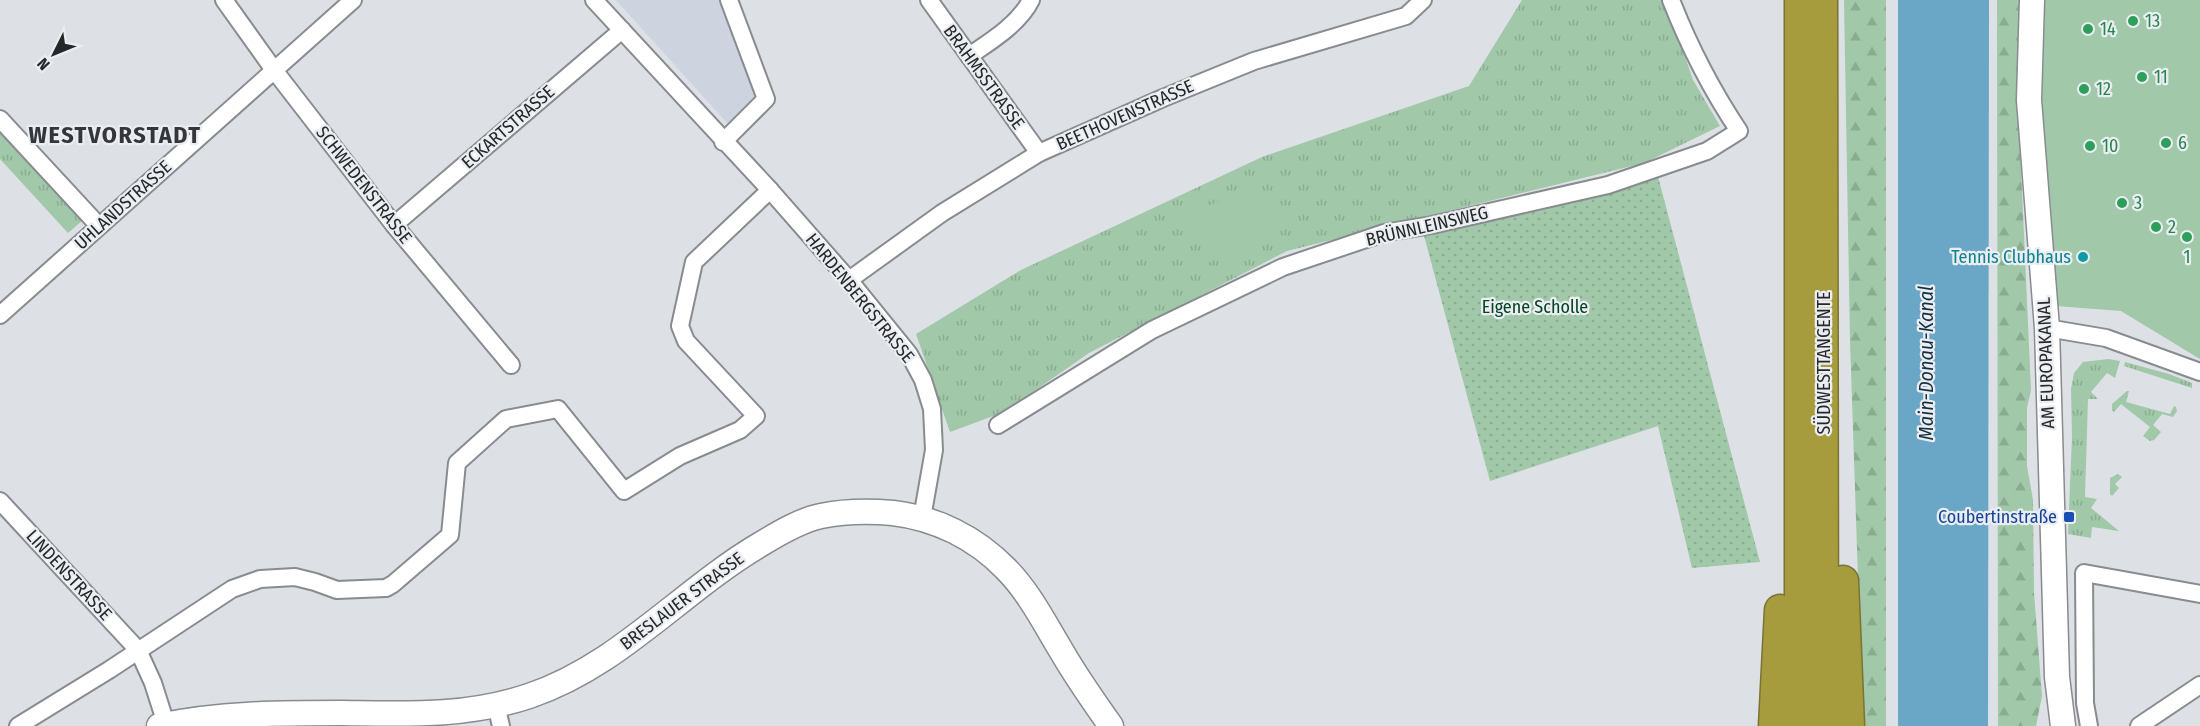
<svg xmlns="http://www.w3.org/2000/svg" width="2200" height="726" font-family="'Fira Sans Condensed',sans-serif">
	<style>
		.built { fill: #cdd4e0 }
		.grass { fill: url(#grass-tufts) }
		.forest { fill: url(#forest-firs) }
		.garden { fill: url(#garden-dots) }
		.pitch { fill: #a0c8a9 }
		.water { fill: #6aa6c6 }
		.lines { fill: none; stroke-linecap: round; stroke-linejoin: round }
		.street-casing { stroke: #888b8f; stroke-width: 20 }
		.secondary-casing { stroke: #888b8f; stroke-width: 27 }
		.highway-casing { stroke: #797336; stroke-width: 33 }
		.street { stroke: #fff; stroke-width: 16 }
		.secondary { stroke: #fff; stroke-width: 24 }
		.highway { stroke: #a69c3d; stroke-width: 30 }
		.leisure-dot { fill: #2e9e5b; stroke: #eaedf2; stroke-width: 2 }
		.culture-dot { fill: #0f9aa8; stroke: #eaedf2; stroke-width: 2 }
		.transit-dot { fill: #1a4fb4; stroke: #eaedf2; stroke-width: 2 }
		.labels { text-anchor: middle; stroke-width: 4.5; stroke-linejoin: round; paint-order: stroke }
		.leisure-label { font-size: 18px; fill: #27864d; stroke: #eaedf2; text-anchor: start }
		.street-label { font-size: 18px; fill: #262729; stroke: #eaedf2 }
		.culture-label { font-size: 18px; fill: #0d838f; stroke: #eaedf2; text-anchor: end }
		.park-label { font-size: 18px; fill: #044420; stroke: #eaedf2 }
		.transit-label { font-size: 18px; fill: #164399; stroke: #eaedf2; text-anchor: end }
		.water-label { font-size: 20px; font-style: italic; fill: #14303f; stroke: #eaedf2 }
		.district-label { font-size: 24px; font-weight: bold; letter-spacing: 1.5px; fill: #34363a; stroke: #eaedf2 }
	</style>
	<defs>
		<pattern id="grass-tufts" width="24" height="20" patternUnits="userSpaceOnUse" patternTransform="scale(1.5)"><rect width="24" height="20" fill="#a0c8a9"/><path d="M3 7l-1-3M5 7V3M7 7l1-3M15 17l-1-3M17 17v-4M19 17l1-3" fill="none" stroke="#8aac91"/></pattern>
		<pattern id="forest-firs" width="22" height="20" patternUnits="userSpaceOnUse" patternTransform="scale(1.5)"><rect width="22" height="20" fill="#a0c8a9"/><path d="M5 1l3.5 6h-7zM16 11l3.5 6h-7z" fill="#8aac91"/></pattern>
		<pattern id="garden-dots" width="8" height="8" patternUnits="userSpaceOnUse" patternTransform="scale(1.5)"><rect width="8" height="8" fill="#a0c8a9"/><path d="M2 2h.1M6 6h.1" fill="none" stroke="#8aac91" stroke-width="1.8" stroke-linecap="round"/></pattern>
	</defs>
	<rect width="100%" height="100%" fill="#dde0e5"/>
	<path class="built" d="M616,0H736L759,98L728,124Z"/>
	<g class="grass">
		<path d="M1522,0H1666L1693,80L1720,126L1644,163L1287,251L1089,353L1004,412L950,432L916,334L1021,270L1262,157L1469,86Z"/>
		<path d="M0,129L83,220L68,233L0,159Z"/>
		<path d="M2108,359L2120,361L2115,378L2107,373L2091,392L2098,399H2088L2085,497L2097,499L2091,508L2119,531L2092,527L2091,538L2068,534L2072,437L2071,389L2074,373L2083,362Z"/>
		<path d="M2125,362L2169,374L2192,383V388L2124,366Z"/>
		<path d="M2127,391H2129L2126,402L2170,414L2174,406L2176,407L2177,411L2173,417L2162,414L2153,425L2161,432L2154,440L2150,441L2143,436L2150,427L2121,404L2114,412L2112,410V404Z"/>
		<path d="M2118,474L2122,477L2115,484L2119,488L2112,496L2110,494V478Z"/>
	</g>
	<g class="forest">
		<path d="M1844,0H1886V726H1863L1850,341Z"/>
		<path d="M1997,0H2020L2019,124L2031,390L2027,408V466L2033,500L2034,593L2042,696L2036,726H1998Z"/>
	</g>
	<path class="garden" d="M1656,169L1760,562L1692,568L1658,426L1490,481L1423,232Z"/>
	<g class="pitch">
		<path d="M2045,0H2200V359L2121,311L2056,306L2042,111Z"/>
		<path d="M1259,184L1280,232L1208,263L1187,215Z"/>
	</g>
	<path class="water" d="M1898,0H1989L1988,726H1898Z"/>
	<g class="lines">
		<defs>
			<g id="street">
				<path d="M224,0L274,70L394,225L511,365"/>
				<path d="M594,0L770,190L849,280L909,354L923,380L932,409L934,450L922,518"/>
				<path d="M929,0L1039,153"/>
				<path d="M969,56C991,41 1019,24 1031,0"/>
				<path d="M0,119L99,226"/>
				<path d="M723,142L766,99L729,0"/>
				<path d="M394,225L622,30"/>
				<path d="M849,280L942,213L1039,153L1163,98L1254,61L1406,16L1423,0"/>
				<path d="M0,315L353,0"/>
				<path d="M2047,328L2106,338L2200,372"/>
				<path d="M998,425L1152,330L1283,267L1384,233L1432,225L1608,185L1707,151L1739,131C1711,89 1689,46 1671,0"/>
				<path d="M0,501L138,650L153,683L166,724"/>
				<path d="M496,705L501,726"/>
				<path d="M18,726L109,670L232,589L260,579L295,577L315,582L337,590L386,588L393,584L450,535L457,463L506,419L558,409L624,491L680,456L740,430L756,416L686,341L680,326L694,262L770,190"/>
				<path d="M2089,726L2085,703L2084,573L2200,594"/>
				<path d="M2139,726L2200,685"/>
			</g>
			<g id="secondary">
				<path d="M2032,0L2029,100L2047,328L2057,677L2063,726"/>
				<path d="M159,726C218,713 281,713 342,713C407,714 466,717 529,696C619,666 681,591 761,544C779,533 801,520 821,516C845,511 870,511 893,513C936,518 976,538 1006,569C1029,592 1045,624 1062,652C1077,678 1094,702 1111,726"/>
			</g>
			<g id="highway">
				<path d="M1822,0L1823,726"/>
				<path d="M1843,581L1849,726"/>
				<path d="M1774,726L1780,610"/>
				<path d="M1800,726V0"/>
			</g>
		</defs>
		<use href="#street" class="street-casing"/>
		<use href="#secondary" class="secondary-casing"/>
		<use href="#highway" class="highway-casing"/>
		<use href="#street" class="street"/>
		<use href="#secondary" class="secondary"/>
		<use href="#highway" class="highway"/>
	</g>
	<g class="leisure-dot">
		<circle cx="2133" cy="21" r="6"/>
		<circle cx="2088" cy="29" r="6"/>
		<circle cx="2142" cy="77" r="6"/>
		<circle cx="2084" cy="89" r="6"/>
		<circle cx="2166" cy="143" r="6"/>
		<circle cx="2090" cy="146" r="6"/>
		<circle cx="2122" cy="203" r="6"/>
		<circle cx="2156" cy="227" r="6"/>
		<circle cx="2187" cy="237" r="6"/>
	</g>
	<circle class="culture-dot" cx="2083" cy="257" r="6"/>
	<rect class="transit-dot" x="2063" y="511" width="12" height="12" rx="3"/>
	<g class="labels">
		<g class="leisure-label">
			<text x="2145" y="27">13</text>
			<text x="2100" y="35">14</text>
			<text x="2154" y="83">11</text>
			<text x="2096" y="95">12</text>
			<text x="2178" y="149">6</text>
			<text x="2102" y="152">10</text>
			<text x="2134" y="209">3</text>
			<text x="2168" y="233">2</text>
			<text x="2187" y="263" text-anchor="middle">1</text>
		</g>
		<g class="street-label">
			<text transform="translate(984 77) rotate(54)" y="6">BRAHMSSTRASSE</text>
			<text transform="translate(1125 115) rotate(-24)" y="6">BEETHOVENSTRASSE</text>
			<text transform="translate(508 127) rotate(-41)" y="6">ECKARTSTRASSE</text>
			<text transform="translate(364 185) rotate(52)" y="6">SCHWEDENSTRASSE</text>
			<text transform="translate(123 205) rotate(-42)" y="6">UHLANDSTRASSE</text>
			<text transform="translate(1427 226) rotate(-13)" y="6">BRÜNNLEINSWEG</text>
			<text transform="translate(860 298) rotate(51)" y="6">HARDENBERGSTRASSE</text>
			<text transform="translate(1824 363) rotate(-90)" y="6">SÜDWESTTANGENTE</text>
			<text transform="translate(2046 363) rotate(-92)" y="6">AM EUROPAKANAL</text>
			<text transform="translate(69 575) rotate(47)" y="6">LINDENSTRASSE</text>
			<text transform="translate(682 601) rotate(-37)" y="6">BRESLAUER STRASSE</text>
		</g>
		<g class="culture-label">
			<text x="2071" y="263">Tennis Clubhaus</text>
		</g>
		<g class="park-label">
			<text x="1535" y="313">Eigene Scholle</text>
		</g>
		<g class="transit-label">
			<text x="2057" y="523">Coubertinstraße</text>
		</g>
		<g class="water-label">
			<text transform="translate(1926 363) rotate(-90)" y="7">Main-Donau-Kanal</text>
		</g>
		<g class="district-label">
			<text x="115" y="143">WESTVORSTADT</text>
		</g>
	</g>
	<g transform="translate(54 54) rotate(227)" stroke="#eaedf2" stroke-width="4.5" paint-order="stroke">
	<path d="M0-4.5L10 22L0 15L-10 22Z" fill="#262729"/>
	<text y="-9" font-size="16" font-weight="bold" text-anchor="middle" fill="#262729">N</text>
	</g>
</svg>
